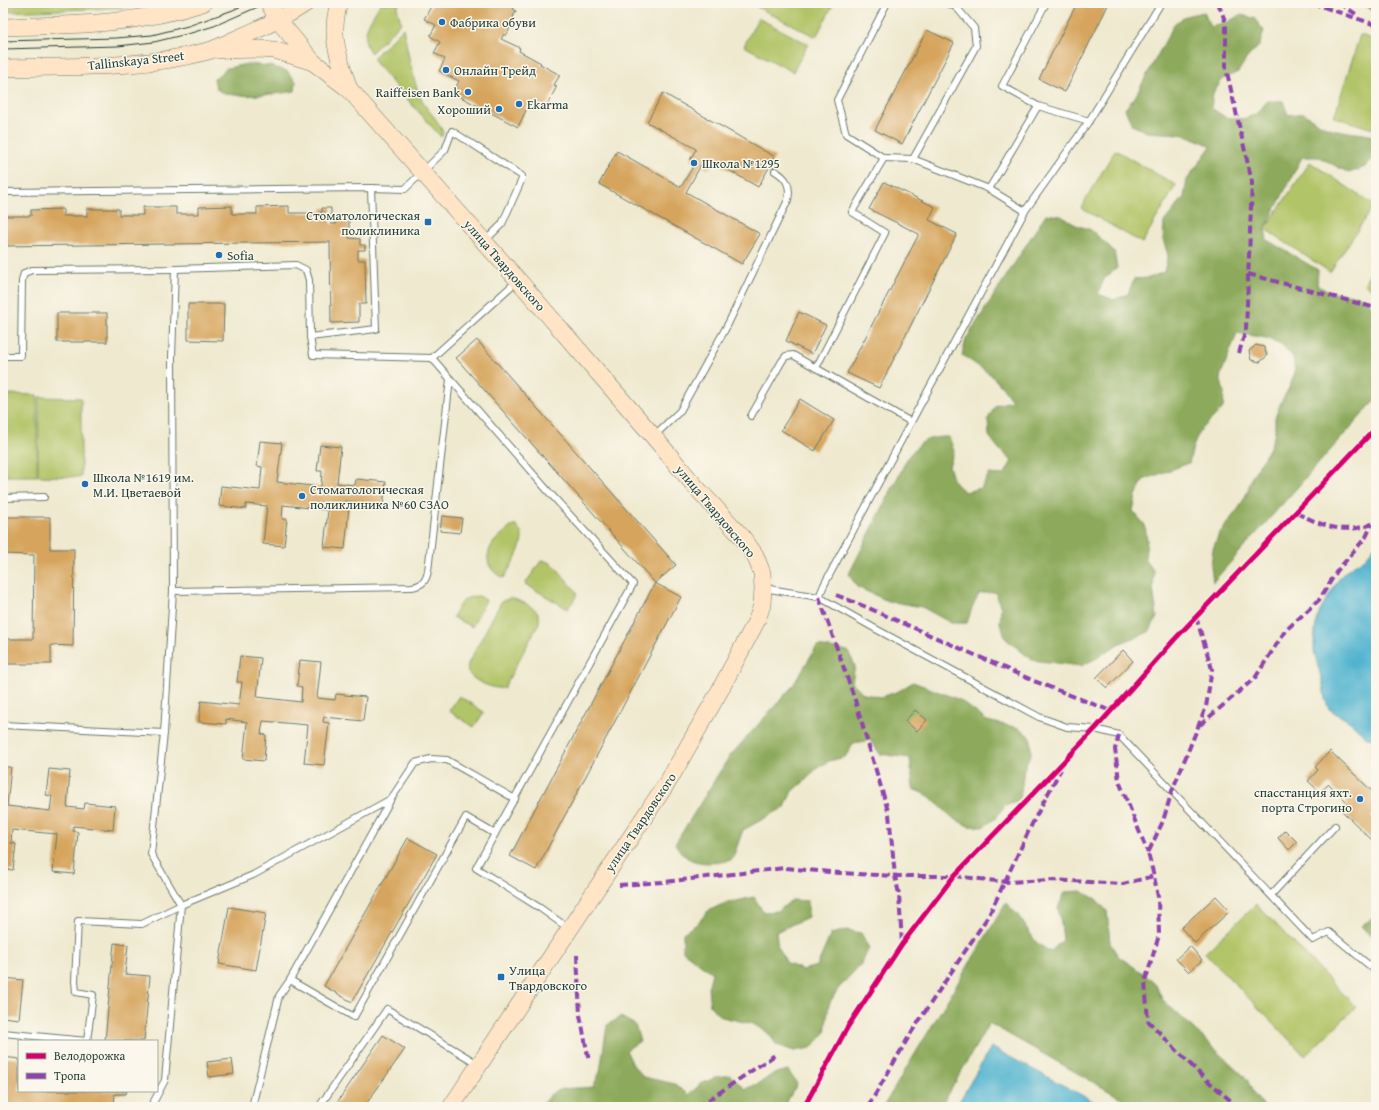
<svg xmlns="http://www.w3.org/2000/svg" width="1379" height="1110" font-family="'Gentium Book Plus',serif">
	<style>
		.green { fill: #b2c467; stroke: #68804e }
		.forest { fill: #8daa5c; stroke: #567448 }
		.water { fill: #50b3cf; stroke: #387882 }
		.building { fill: #d6a45c }
		.lines { fill: none; stroke-linecap: round; stroke-linejoin: round }
		.lane-casing { stroke: #68796a; stroke-width: 8 }
		.secondary-casing { stroke: #68796a; stroke-width: 18 }
		.lane { stroke: #fff; stroke-width: 6 }
		.secondary { stroke: #ffe4c6; stroke-width: 17 }
		.tram { stroke: #1f3d34; stroke-width: 1 }
		.quiet { stroke: #8e44ad; stroke-width: 4; stroke-dasharray: 8 4; stroke-linecap: butt }
		.cycleway-casing { stroke: #fbf7ec; stroke-width: 8 }
		.cycleway { stroke: #d6006c; stroke-width: 5 }
		.poi-dot { fill: #1f6fb2; stroke: #fbf7ec; stroke-width: 1.5 }
		.labels { text-anchor: middle; stroke-width: 3; stroke-linejoin: round; paint-order: stroke }
		.poi-label { font-size: 13px; fill: #1f3d34; stroke: #fbf7ec; text-anchor: start }
		.street-label { font-size: 13px; fill: #1f3d34; stroke: #fbf7ec }
	</style>
	<rect width="100%" height="100%" fill="#fbf7ec"/>
	<filter id="ink" filterUnits="userSpaceOnUse"><feTurbulence type="fractalNoise" baseFrequency=".025" numOctaves="2"/><feDisplacementMap in="SourceGraphic" scale="8" xChannelSelector="R" yChannelSelector="G"/><feConvolveMatrix kernelMatrix="1 2 1 2 8 2 1 2 1" color-interpolation-filters="sRGB"/></filter>
	<filter id="wash" filterUnits="userSpaceOnUse"><feTurbulence type="fractalNoise" baseFrequency=".012" numOctaves="4" result="noise"/><feDisplacementMap in="SourceGraphic" scale="16" xChannelSelector="R" yChannelSelector="G"/><feGaussianBlur stdDeviation="0.9" result="paint"/><feColorMatrix in="noise" values="0 0 0 0 0 0 0 0 0 0 0 0 0 0 0 0 0 1.4 0 .05"/><feComposite in="paint" operator="in"/></filter>
	<g filter="url(#wash)">
		<rect width="100%" height="100%" fill="#efe9cf"/>
		<g class="green">
			<path d="M3,3H147L122,8L3,12Z"/>
			<path d="M381,3H400L397,8L401,23L371,53C357,36 372,18 381,3Z"/>
			<path d="M759,3H834L816,37L757,7Z"/>
			<path d="M758,18L808,44L793,72L744,46Z"/>
			<path d="M403,28C408,50 412,81 422,100C428,113 441,121 443,134L441,137L375,63L374,59L375,56Z"/>
			<path d="M1360,35L1376,40V120L1373,129L1334,117Z"/>
			<path d="M1115,150L1176,185L1142,243L1081,208Z"/>
			<path d="M1310,162L1374,205L1330,272L1265,229Z"/>
			<path d="M1376,263V291L1364,284Z"/>
			<path d="M3,394L37,395V476H3Z"/>
			<path d="M39,397L81,398V477L38,476Z"/>
			<path d="M515,524C517,527 520,530 521,532C526,544 510,567 504,578C490,572 483,560 492,545C497,537 507,530 515,524Z"/>
			<path d="M543,560L553,564L576,591C578,597 571,603 568,609L525,584L541,561Z"/>
			<path d="M479,596L486,600L472,627L453,617C460,603 462,597 479,596Z"/>
			<path d="M510,598C516,599 535,607 538,613C540,616 539,619 539,623L506,684L504,688C495,690 477,682 471,676C467,673 467,669 468,664L501,602Z"/>
			<path d="M459,696L484,712L474,727L449,711Z"/>
			<path d="M1256,904L1356,1007L1305,1056L1205,953Z"/>
		</g>
		<g class="forest">
			<path d="M1204,12L1210,27L1226,23L1240,15L1254,18L1264,31L1259,46L1247,58L1238,72L1223,79L1213,93L1211,108L1225,117L1243,119L1257,114L1267,101H1283L1288,115L1304,113C1313,120 1321,126 1332,129C1346,133 1361,132 1376,137V155L1365,167L1349,173L1319,157H1302L1265,229L1267,240L1318,270L1317,285L1330,293L1347,294L1364,298L1376,311V399L1213,582L1211,566L1213,549L1219,534L1239,508L1247,493L1252,477L1269,449L1275,434V418L1281,402L1289,388L1295,373L1293,357L1281,344L1266,338L1237,333L1220,377L1224,392L1223,408L1199,432L1193,447L1189,463L1143,480L1136,496L1133,511L1145,525L1147,540L1145,558L1154,572L1153,588L1157,617L1149,632L1118,644L1097,658L1081,666L1032,660L1006,639L1000,623L1001,608L995,592L979,594L972,608L967,623H951L922,607L888,601L857,587L849,574L908,457C922,440 927,437 949,437L954,451L949,466L954,482L965,492L981,488L989,474L1004,475L1012,461L999,449L989,436L988,419L996,405L1012,401L1002,387L990,374L962,355L966,339L1046,214L1061,216L1076,225L1091,230L1114,251L1117,268L1104,279L1098,294L1114,300L1128,294L1134,279L1149,278L1164,272L1168,255L1163,240L1164,222L1184,197L1187,180L1211,146L1196,139L1180,134L1147,132L1132,125L1125,109L1135,97L1175,23L1189,15Z"/>
			<path d="M247,64L270,66L287,71L296,81L295,91C279,94 230,100 218,90C215,87 215,83 214,79L227,68Z"/>
			<path d="M817,646L848,651L855,666L852,682L864,694L881,697L899,691L913,682L960,700L987,721L1019,728L1031,738V754L1024,769L1020,800L1005,805L996,818L983,827L968,826L953,818L929,796L913,789L910,758L880,754L870,740L854,743L845,757L829,761L816,769L805,781L792,791L785,807L743,830L732,860C718,863 697,866 685,856C681,854 678,847 675,844L729,757L792,687Z"/>
			<path d="M1081,891L1096,899L1107,911L1110,943L1118,956L1144,974L1156,985L1162,999L1247,1079L1253,1093L1264,1107H1137L989,1023L941,1107H883L1006,903L1018,915L1036,942L1050,952L1063,940L1061,924L1058,908L1065,892Z"/>
			<path d="M754,897L763,912L778,911L792,900L808,901V917L776,932L778,948L787,963L802,970L817,966L831,934L847,930L861,933L869,948L861,964L838,989L829,1004L825,1033L811,1048L794,1051L777,1045L767,1032L753,1024L722,1017L710,1006L708,988L712,973L683,951V933L697,924L708,911L723,904Z"/>
			<path d="M1376,916V942L1361,926Z"/>
			<path d="M621,1017L635,1025L640,1041L626,1050L633,1065L643,1077L675,1084L688,1095L701,1084L716,1077L730,1075L745,1089L760,1083L773,1074L788,1070L797,1084L784,1107H542C552,1083 572,1090 593,1087L600,1072L607,1025Z"/>
		</g>
		<g class="water">
			<path d="M1376,545V740L1368,738L1350,722L1329,709L1325,699L1323,685L1314,651V642L1316,621L1319,613L1340,577L1348,569L1365,558Z"/>
			<path d="M991,1047L1104,1107H956Z"/>
		</g>
		<g id="blocks">
			<g class="building">
				<path d="M433,3H517L513,9L516,11L513,17L515,18L506,36L504,34L501,39L520,48L519,51L541,63L540,64L560,75L554,85L557,86L545,109L530,102L518,127L453,93L459,81L439,71L445,59L434,53L440,42L430,36L436,25L424,19Z"/>
				<path d="M1077,3H1109L1065,92L1039,79Z"/>
				<path d="M1364,3H1376V12L1363,5Z"/>
				<path d="M927,30L954,43L902,144L875,130Z"/>
				<path d="M663,93L775,157L758,187L713,161L708,169L701,165L686,192L760,234L742,264L599,184L617,151L681,187L695,163L690,160L696,149L647,122Z"/>
				<path d="M884,182L935,207L929,220L957,234L879,388L847,373L919,234L869,209Z"/>
				<path d="M232,206V214H257V207L289,206V213H322V208H331V224H336V220H349V238L360,239V245H365V250H358V260H365L366,304H359V322L331,323L330,242L3,246V213H6V216H31V210L63,209V216H87V209H119V215H143V207H176V214H199V207Z"/>
				<path d="M188,304H224L223,341L188,340Z"/>
				<path d="M799,312L826,325L812,354L786,341Z"/>
				<rect x="57" y="313" width="50" height="29"/>
				<path d="M477,340L676,565L655,583L456,358Z"/>
				<path d="M1256,345L1264,347L1267,356L1260,362L1251,360L1249,351Z"/>
				<path d="M800,399L834,420L815,451L781,430Z"/>
				<path d="M260,441L282,443L277,482L321,487L322,471H317L320,445L341,447L337,483L355,485L356,479L386,482L383,505L344,501L343,507H349L345,549L324,547L328,510L283,505L282,519H287L284,546L263,544L267,506L246,504V509L219,506L221,486L260,490L262,467L257,466Z"/>
				<path d="M442,516L462,518L460,533L440,531Z"/>
				<path d="M3,517H50V549H74L73,646L51,645V664H3V639H33L34,555L3,554Z"/>
				<path d="M655,583L681,597L536,870L510,856Z"/>
				<path d="M1123,650L1133,661L1107,688L1096,678Z"/>
				<path d="M240,656L261,658L257,697L301,702L302,687L297,686L300,660L321,662L317,698L335,700L336,694L366,697L363,721L324,717L323,722L329,723L324,765L304,763L308,725L263,721L261,734L266,735L264,761L243,759L247,722L226,719V724L199,722L201,701L239,705L242,682H237Z"/>
				<path d="M915,710L927,720L917,731L905,721Z"/>
				<path d="M1330,751L1376,795V811L1371,816L1376,820V844L1341,810L1348,803L1329,784L1320,792L1308,781L1318,770L1315,767Z"/>
				<path d="M3,767H11L7,806L50,811L52,796L46,795L49,769L70,771L67,807L84,809L85,803L115,806L113,830L73,826V831L78,832L74,874L53,872L57,834L12,830L11,843L16,844L13,870L3,869Z"/>
				<path d="M1285,830L1297,842L1289,850L1278,838Z"/>
				<path d="M408,838L437,854L352,1002L324,986Z"/>
				<path d="M1216,896L1230,911L1195,943L1181,928Z"/>
				<path d="M229,907L266,913L256,970L219,964Z"/>
				<path d="M114,943L128,945L125,974L150,976L144,1041H105Z"/>
				<path d="M1190,946L1202,960L1189,972L1176,959Z"/>
				<path d="M3,978L23,980L19,1019L3,1017Z"/>
				<path d="M383,1035L405,1049L364,1107H334Z"/>
				<path d="M3,1057L19,1059V1091H127L126,1094H115L114,1107H3Z"/>
				<path d="M232,1059L234,1074L209,1077L207,1062Z"/>
			</g>
		</g>
	</g>
	<g filter="url(#ink)">
		<use href="#blocks" fill-opacity="0" stroke="#68796a" stroke-width="1"/>
		<g class="lines">
			<defs>
				<g id="lane">
					<path d="M948,3L957,8L960,3"/>
					<path d="M1046,3L1002,86L1038,106L1089,121"/>
					<path d="M884,158L913,159L989,189L1025,211"/>
					<path d="M913,159L976,46L974,28L957,8"/>
					<path d="M989,189L1038,106"/>
					<path d="M3,192L371,188L405,189L445,150L452,131L522,176V179L502,224L485,241"/>
					<path d="M517,281L432,358L548,491L633,584L476,868L540,908L568,928"/>
					<path d="M310,337L313,355L432,358"/>
					<path d="M3,356H21L22,280L24,273L32,270L175,269L296,265L306,270L309,280L310,337L376,329L371,188"/>
					<path d="M816,368L885,233L852,212L884,158L846,134L837,100L887,3"/>
					<path d="M751,416L782,361L786,356L793,355L911,422L824,585L819,597"/>
					<path d="M911,422L1025,211L1089,121L1161,3"/>
					<path d="M655,435L680,411L728,324L788,200C791,186 787,178 775,171"/>
					<path d="M3,498L44,497"/>
					<path d="M763,588L819,597L874,628L1039,717L1067,727L1095,729L1119,735L1313,940L1329,932L1376,971"/>
					<path d="M173,591L412,587C423,585 426,581 428,571L450,379"/>
					<path d="M3,725L164,733"/>
					<path d="M1271,895L1335,826"/>
					<path d="M290,980L354,1017L466,817L495,834"/>
					<path d="M3,1033L87,1041L93,995L76,992L75,981L78,921L142,924L181,905L253,875L391,799"/>
					<path d="M149,1107L152,1105L165,1080L181,905L151,854L164,733L173,591L172,357L175,269"/>
					<path d="M252,1107L279,996L290,980L391,799L415,763L431,759L447,760L515,799"/>
					<path d="M319,1107L387,1009L478,1064"/>
				</g>
				<g id="secondary">
					<path d="M269,3L278,20L313,62L349,89L518,280L653,436L695,486L742,537L755,555L762,573L763,588L762,605L757,620L719,692L669,780L451,1107"/>
					<path d="M339,3C329,37 339,57 349,89"/>
					<path d="M3,27C74,25 135,25 203,3"/>
					<path d="M219,50L259,49L274,50L313,62"/>
					<path d="M3,68C70,66 143,69 208,51C218,48 227,43 236,39C260,29 284,18 306,3"/>
				</g>
			</defs>
			<use href="#lane" class="lane-casing"/>
			<use href="#secondary" class="secondary-casing"/>
			<use href="#lane" class="lane"/>
			<use href="#secondary" class="secondary"/>
			<g class="tram">
				<path d="M3,41L116,38L152,35L188,26L233,10L248,3"/>
				<path d="M3,49L118,46L154,42L191,33L214,26L267,3"/>
			</g>
			<g class="quiet">
				<path d="M1218,3L1226,23V68L1252,182L1246,329L1239,353"/>
				<path d="M1312,3L1376,25"/>
				<path d="M1339,3L1359,16"/>
				<path d="M1248,274L1376,308"/>
				<path d="M1296,513C1319,523 1337,533 1362,527C1368,526 1372,525 1376,520"/>
				<path d="M836,595L864,606L1034,681L1111,711"/>
				<path d="M819,597L855,700L889,814L895,876L899,894L902,944"/>
				<path d="M1196,617L1212,669L1206,707L1172,791L1163,821L1148,853L1154,876L1158,897L1159,935L1145,982L1148,1021L1200,1074L1238,1107"/>
				<path d="M1200,725L1255,678L1285,631L1319,600L1337,571L1366,537L1372,524"/>
				<path d="M1119,735L1115,749L1119,781L1148,853"/>
				<path d="M619,885L664,882L785,868L840,873L895,876H954L1005,882L1054,880L1123,884L1154,876"/>
				<path d="M577,955L580,1015L589,1061"/>
				<path d="M698,1107L775,1055"/>
				<path d="M868,1107L911,1033L989,915L1033,822L1061,769"/>
			</g>
			<defs>
				<path id="cycleway" d="M804,1107L847,1028L902,944L954,876L1095,729L1174,640L1376,428"/>
			</defs>
			<use href="#cycleway" class="cycleway-casing"/>
			<use href="#cycleway" class="cycleway"/>
		</g>
	</g>
	<g class="poi-dot">
		<circle cx="442" cy="22" r="4"/>
		<circle cx="446" cy="70" r="4"/>
		<circle cx="468" cy="92" r="4"/>
		<circle cx="519" cy="104" r="4"/>
		<circle cx="499" cy="109" r="4"/>
		<circle cx="694" cy="163" r="4"/>
		<rect x="424" y="218" width="8" height="8" rx="2"/>
		<circle cx="219" cy="255" r="4"/>
		<circle cx="85" cy="484" r="4"/>
		<circle cx="302" cy="496" r="4"/>
		<circle cx="1360" cy="799" r="4"/>
		<rect x="497" y="973" width="8" height="8" rx="2"/>
	</g>
	<g class="labels">
		<g class="poi-label">
			<text x="450" y="27">Фабрика обуви</text>
			<text x="454" y="75">Онлайн Трейд</text>
			<text x="460" y="97" text-anchor="end">Raiffeisen Bank</text>
			<text x="527" y="109">Ekarma</text>
			<text x="491" y="114" text-anchor="end">Хороший</text>
			<text x="702" y="168">Школа №1295</text>
			<text x="420" y="220" text-anchor="end">Стоматологическая<tspan x="420" dy="15">поликлиника</tspan></text>
			<text x="227" y="260">Sofia</text>
			<text x="93" y="482">Школа №1619 им.<tspan x="93" dy="15">М.И. Цветаевой</tspan></text>
			<text x="310" y="494">Стоматологическая<tspan x="310" dy="15">поликлиника №60 СЗАО</tspan></text>
			<text x="1352" y="797" text-anchor="end">спасстанция яхт.<tspan x="1352" dy="15">порта Строгино</tspan></text>
			<text x="509" y="975">Улица<tspan x="509" dy="15">Твардовского</tspan></text>
		</g>
		<g class="street-label">
			<text transform="translate(136 60) rotate(-6)" y="5">Tallinskaya Street</text>
			<text transform="translate(505 265) rotate(49)" y="5">улица Твардовского</text>
			<text transform="translate(716 511) rotate(50)" y="5">улица Твардовского</text>
			<text transform="translate(640 822) rotate(-56)" y="5">улица Твардовского</text>
		</g>
	</g>
	<rect width="1379" height="1110" fill="none" stroke="#fbf7ec" stroke-width="16"/>
	<rect x="18" y="1040" width="140" height="52" fill="#fbf7ec" stroke="#a3ada2"/>
	<rect x="26" y="1053" width="20" height="6" fill="#d6006c" stroke="#a3ada2"/>
	<text x="54" y="1060" font-size="12" fill="#1f3d34">Велодорожка</text>
	<rect x="26" y="1073" width="20" height="6" fill="#8e44ad" stroke="#a3ada2"/>
	<text x="54" y="1080" font-size="12" fill="#1f3d34">Тропа</text>
</svg>
